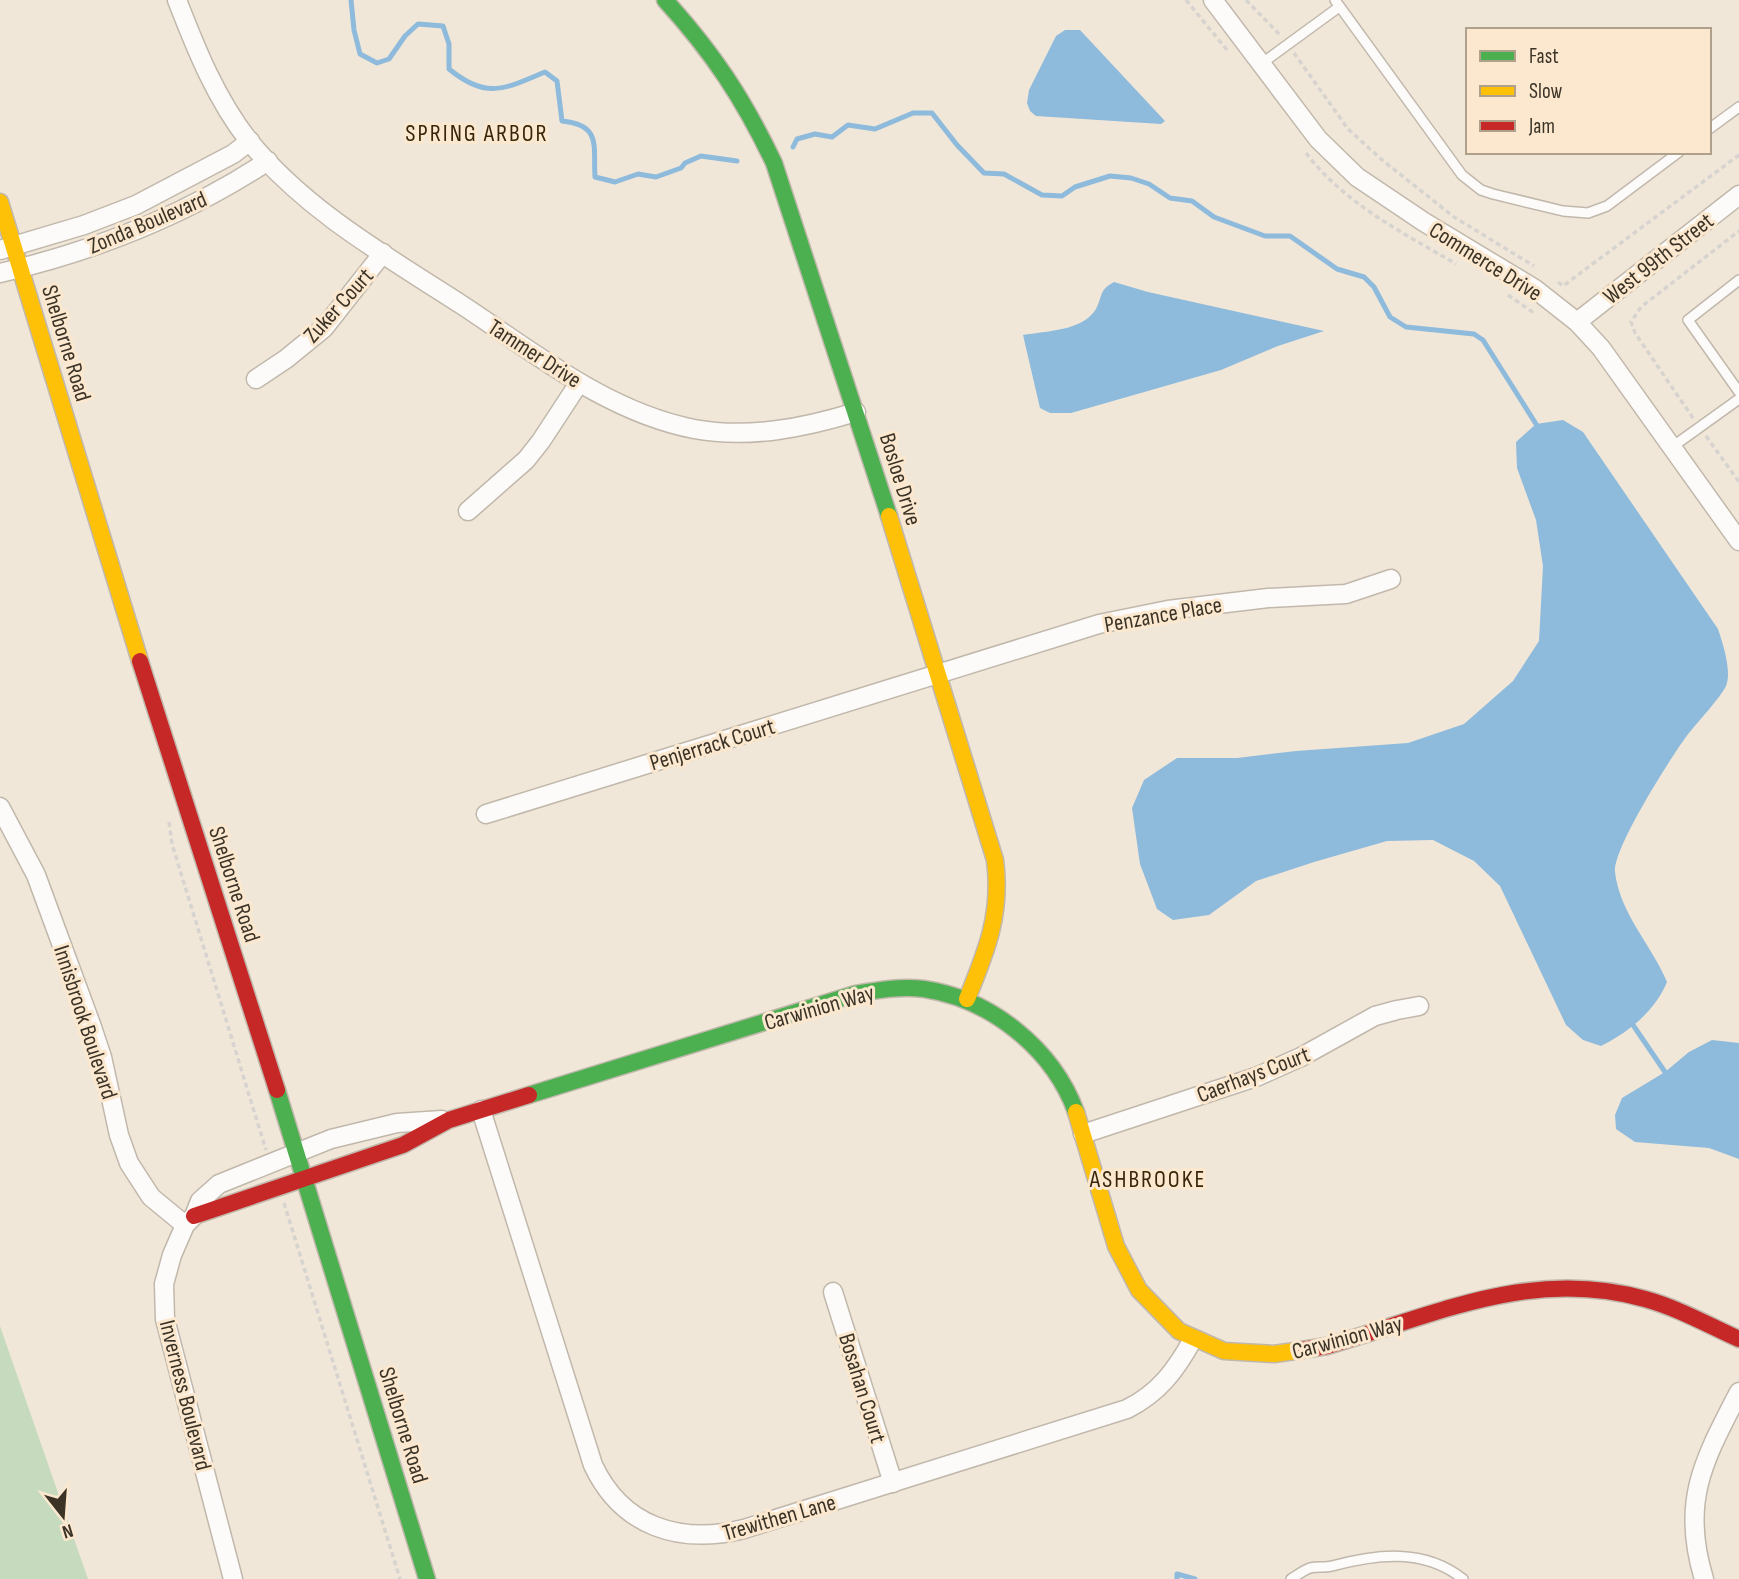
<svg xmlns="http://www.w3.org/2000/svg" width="1739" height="1579" font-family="'Sofia Sans Condensed',sans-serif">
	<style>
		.green { fill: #c6dbbe }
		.water { fill: #8ebadc }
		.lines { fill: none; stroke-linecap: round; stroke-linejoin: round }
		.stream { stroke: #8ebadc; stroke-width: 5 }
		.lane-casing { stroke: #c1b8ac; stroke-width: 12 }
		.street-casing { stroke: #c1b8ac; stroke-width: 21 }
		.fast-casing { stroke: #c1b8ac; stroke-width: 19 }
		.slow-casing { stroke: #c1b8ac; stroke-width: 19 }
		.jam-casing { stroke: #c1b8ac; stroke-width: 19 }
		.path { stroke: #d7d3cf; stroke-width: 3.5; stroke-dasharray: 5 3.5; stroke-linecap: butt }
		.lane { stroke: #fdfbf9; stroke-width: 9 }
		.street { stroke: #fdfbf9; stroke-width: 18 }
		.fast { stroke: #4caf50; stroke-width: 16 }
		.slow { stroke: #ffc107; stroke-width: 16 }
		.jam { stroke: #c62828; stroke-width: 16 }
		.labels { text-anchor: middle; stroke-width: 6; stroke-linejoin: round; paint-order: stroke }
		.street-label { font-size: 23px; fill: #3c3327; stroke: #fbe8cf }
		.neighbourhood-label { font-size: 24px; letter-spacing: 2px; fill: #38260a; stroke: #fbe8cf }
	</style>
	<rect width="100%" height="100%" fill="#f1e7d9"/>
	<path class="green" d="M0,1326L88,1579H0Z"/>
	<g class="water">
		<path d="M1065,30H1080L1165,121L1161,124L1036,116L1030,111L1027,103L1029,90L1056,36Z"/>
		<path d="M1114,282L1148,292L1324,331L1278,346L1221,370L1071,413H1050L1040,408L1023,335C1046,331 1083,331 1096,309C1103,295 1099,290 1114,282Z"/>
		<path d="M1563,420L1583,432L1718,629C1723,644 1732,671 1726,686C1721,697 1695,725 1686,737C1671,757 1612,850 1615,872C1620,914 1651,944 1667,982C1655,1011 1629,1032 1601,1046L1583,1040L1566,1025L1500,886L1474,861L1433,840L1387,841L1314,862L1256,881L1209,915L1173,920L1157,909L1140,864L1132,808L1144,780L1177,758H1237L1296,751L1408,743L1464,724L1513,681L1539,641L1543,566L1536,520L1517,468L1516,442L1536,424Z"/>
		<path d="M1712,1040L1739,1043V1159L1709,1148L1635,1142L1616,1129L1615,1115L1622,1098L1665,1072L1689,1052Z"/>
	</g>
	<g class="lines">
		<g class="stream">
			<path d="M351,0L354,30L360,54L377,63L389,59L405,36L418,24L443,26L449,44V69C487,100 504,89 545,72L557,81L562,121C602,125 593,146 595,177L615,182L638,174L656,177L681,168L685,163L701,156L737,161"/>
			<path d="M793,147L797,139L815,134L832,137L848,125L875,129L913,113H932L957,145L984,173L1004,174L1042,195L1062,196L1075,187L1110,176L1131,178L1149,184L1170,198L1192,201L1214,217L1265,236H1290L1337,269L1364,277L1374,287L1390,317L1406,327L1474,334L1483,340L1536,424"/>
			<path d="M1633,1025L1665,1072"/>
			<path d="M1177,1579V1574L1195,1579"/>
		</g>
		<defs>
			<g id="lane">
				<path d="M1335,0L1462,175L1481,190L1493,194L1563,211L1588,213L1607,206L1679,152"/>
				<path d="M1261,64L1339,7"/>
				<path d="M1709,129L1739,107"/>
				<path d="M1739,280L1688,320L1739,392"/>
				<path d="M1672,447L1739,399"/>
				<path d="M1291,1579C1296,1576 1304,1570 1310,1568C1317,1566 1325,1568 1332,1566C1377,1554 1424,1548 1463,1579"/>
			</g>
			<g id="street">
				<path d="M177,0C196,49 216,99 249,141C306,211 388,257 462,305C535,353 607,412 694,429C749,439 804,428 856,412"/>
				<path d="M1213,0L1318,139L1357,177L1424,222L1535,289L1577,322L1601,348L1739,541"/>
				<path d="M0,250L84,225L136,205L233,154L250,141"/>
				<path d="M0,273C95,251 186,215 268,161"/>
				<path d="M1577,322L1739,195"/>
				<path d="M256,379L286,359L324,328L383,253"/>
				<path d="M468,511L526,460L541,441L579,383"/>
				<path d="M0,807L36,875L92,1027L102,1057L119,1135L129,1163L151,1197L185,1225"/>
				<path d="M486,814L1099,624L1168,610L1268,598L1346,594L1391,579"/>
				<path d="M481,1110L593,1465C622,1527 680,1545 744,1529L1127,1409C1159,1393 1176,1370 1193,1339"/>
				<path d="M1083,1134L1256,1077L1301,1057L1375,1016L1397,1010L1419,1006"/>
				<path d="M833,1292L893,1483"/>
				<path d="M233,1579L165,1319L164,1284L172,1255L185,1225L194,1216L200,1201L219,1184L331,1139L397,1123L442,1120"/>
				<path d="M1704,1579C1680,1501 1704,1460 1739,1392"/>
			</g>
			<g id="fast">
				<path d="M665,0C713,53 743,98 774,163L889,516"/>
				<path d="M277,1090L427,1579"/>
				<path d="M529,1095L855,994C878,990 901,986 924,989C991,999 1053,1049 1076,1112"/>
			</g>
			<g id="slow">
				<path d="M0,202L140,661"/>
				<path d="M889,516L995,860C1002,913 987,950 967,999"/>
				<path d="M1076,1112L1116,1246L1139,1290L1179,1331L1224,1351L1274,1354L1302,1350"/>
			</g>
			<g id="jam">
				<path d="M140,661L277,1090"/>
				<path d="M194,1216L403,1145L449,1120L529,1095"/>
				<path d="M1302,1350L1327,1346C1436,1315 1530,1267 1645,1299C1678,1308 1708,1325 1739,1339"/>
			</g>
		</defs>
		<use href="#lane" class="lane-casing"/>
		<use href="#street" class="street-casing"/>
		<use href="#fast" class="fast-casing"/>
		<use href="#slow" class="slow-casing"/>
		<use href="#jam" class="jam-casing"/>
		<g class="path">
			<path d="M1186,0L1227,50"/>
			<path d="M1246,0L1281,36"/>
			<path d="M1294,53L1348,129L1381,159L1454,217L1534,266"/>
			<path d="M1306,153C1344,203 1403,233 1456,264"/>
			<path d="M1558,282L1563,286L1739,155"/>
			<path d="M1508,295L1534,313"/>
			<path d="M1693,418L1635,333L1631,322L1641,307L1739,231"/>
			<path d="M1706,436L1739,482"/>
			<path d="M169,822L172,844L266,1150"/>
			<path d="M284,1203L400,1579"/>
		</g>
		<use href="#lane" class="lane"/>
		<use href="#street" class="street"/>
		<use href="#fast" class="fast"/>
		<use href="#slow" class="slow"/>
		<use href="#jam" class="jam"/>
	</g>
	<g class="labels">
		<g class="street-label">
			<text transform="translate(147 222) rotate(-23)" y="8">Zonda Boulevard</text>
			<text transform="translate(1658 258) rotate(-38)" y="8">West 99th Street</text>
			<text transform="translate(1486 261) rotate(32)" y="8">Commerce Drive</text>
			<text transform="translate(338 305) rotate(-48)" y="8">Zuker Court</text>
			<text transform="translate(67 343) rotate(73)" y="8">Shelborne Road</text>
			<text transform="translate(535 353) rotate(33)" y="8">Tammer Drive</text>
			<text transform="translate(901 479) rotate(73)" y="8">Bosloe Drive</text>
			<text transform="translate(1163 614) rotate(-10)" y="8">Penzance Place</text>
			<text transform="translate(712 744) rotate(-17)" y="8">Penjerrack Court</text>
			<text transform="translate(235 884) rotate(72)" y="8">Shelborne Road</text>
			<text transform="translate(819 1007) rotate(-16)" y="8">Carwinion Way</text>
			<text transform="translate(86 1022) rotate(72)" y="8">Innisbrook Boulevard</text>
			<text transform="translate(1253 1074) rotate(-21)" y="8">Caerhays Court</text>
			<text transform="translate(1347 1337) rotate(-15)" y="8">Carwinion Way</text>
			<text transform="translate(863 1388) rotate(73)" y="8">Bosahan Court</text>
			<text transform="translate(186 1395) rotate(76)" y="8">Inverness Boulevard</text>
			<text transform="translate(404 1425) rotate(73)" y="8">Shelborne Road</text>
			<text transform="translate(779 1517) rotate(-16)" y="8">Trewithen Lane</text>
		</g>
		<g class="neighbourhood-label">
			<text x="477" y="141">SPRING ARBOR</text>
			<text x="1148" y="1187">ASHBROOKE</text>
		</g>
	</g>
	<rect x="1466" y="28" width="245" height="126" fill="#fbe8cf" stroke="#afa08c" stroke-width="2"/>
	<rect x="1480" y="51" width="35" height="10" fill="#4caf50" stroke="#afa08c" stroke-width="2"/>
	<text x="1529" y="63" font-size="21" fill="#3c3327">Fast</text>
	<rect x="1480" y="86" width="35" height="10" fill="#ffc107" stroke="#afa08c" stroke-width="2"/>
	<text x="1529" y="98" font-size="21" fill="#3c3327">Slow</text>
	<rect x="1480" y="121" width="35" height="10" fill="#c62828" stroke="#afa08c" stroke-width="2"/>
	<text x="1529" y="133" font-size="21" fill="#3c3327">Jam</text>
	<g transform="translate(63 1516) rotate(163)" stroke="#fbe8cf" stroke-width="5" paint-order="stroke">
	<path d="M0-5L12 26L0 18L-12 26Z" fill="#3c3327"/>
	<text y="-10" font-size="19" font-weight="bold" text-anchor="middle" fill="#3c3327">N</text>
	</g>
</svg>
